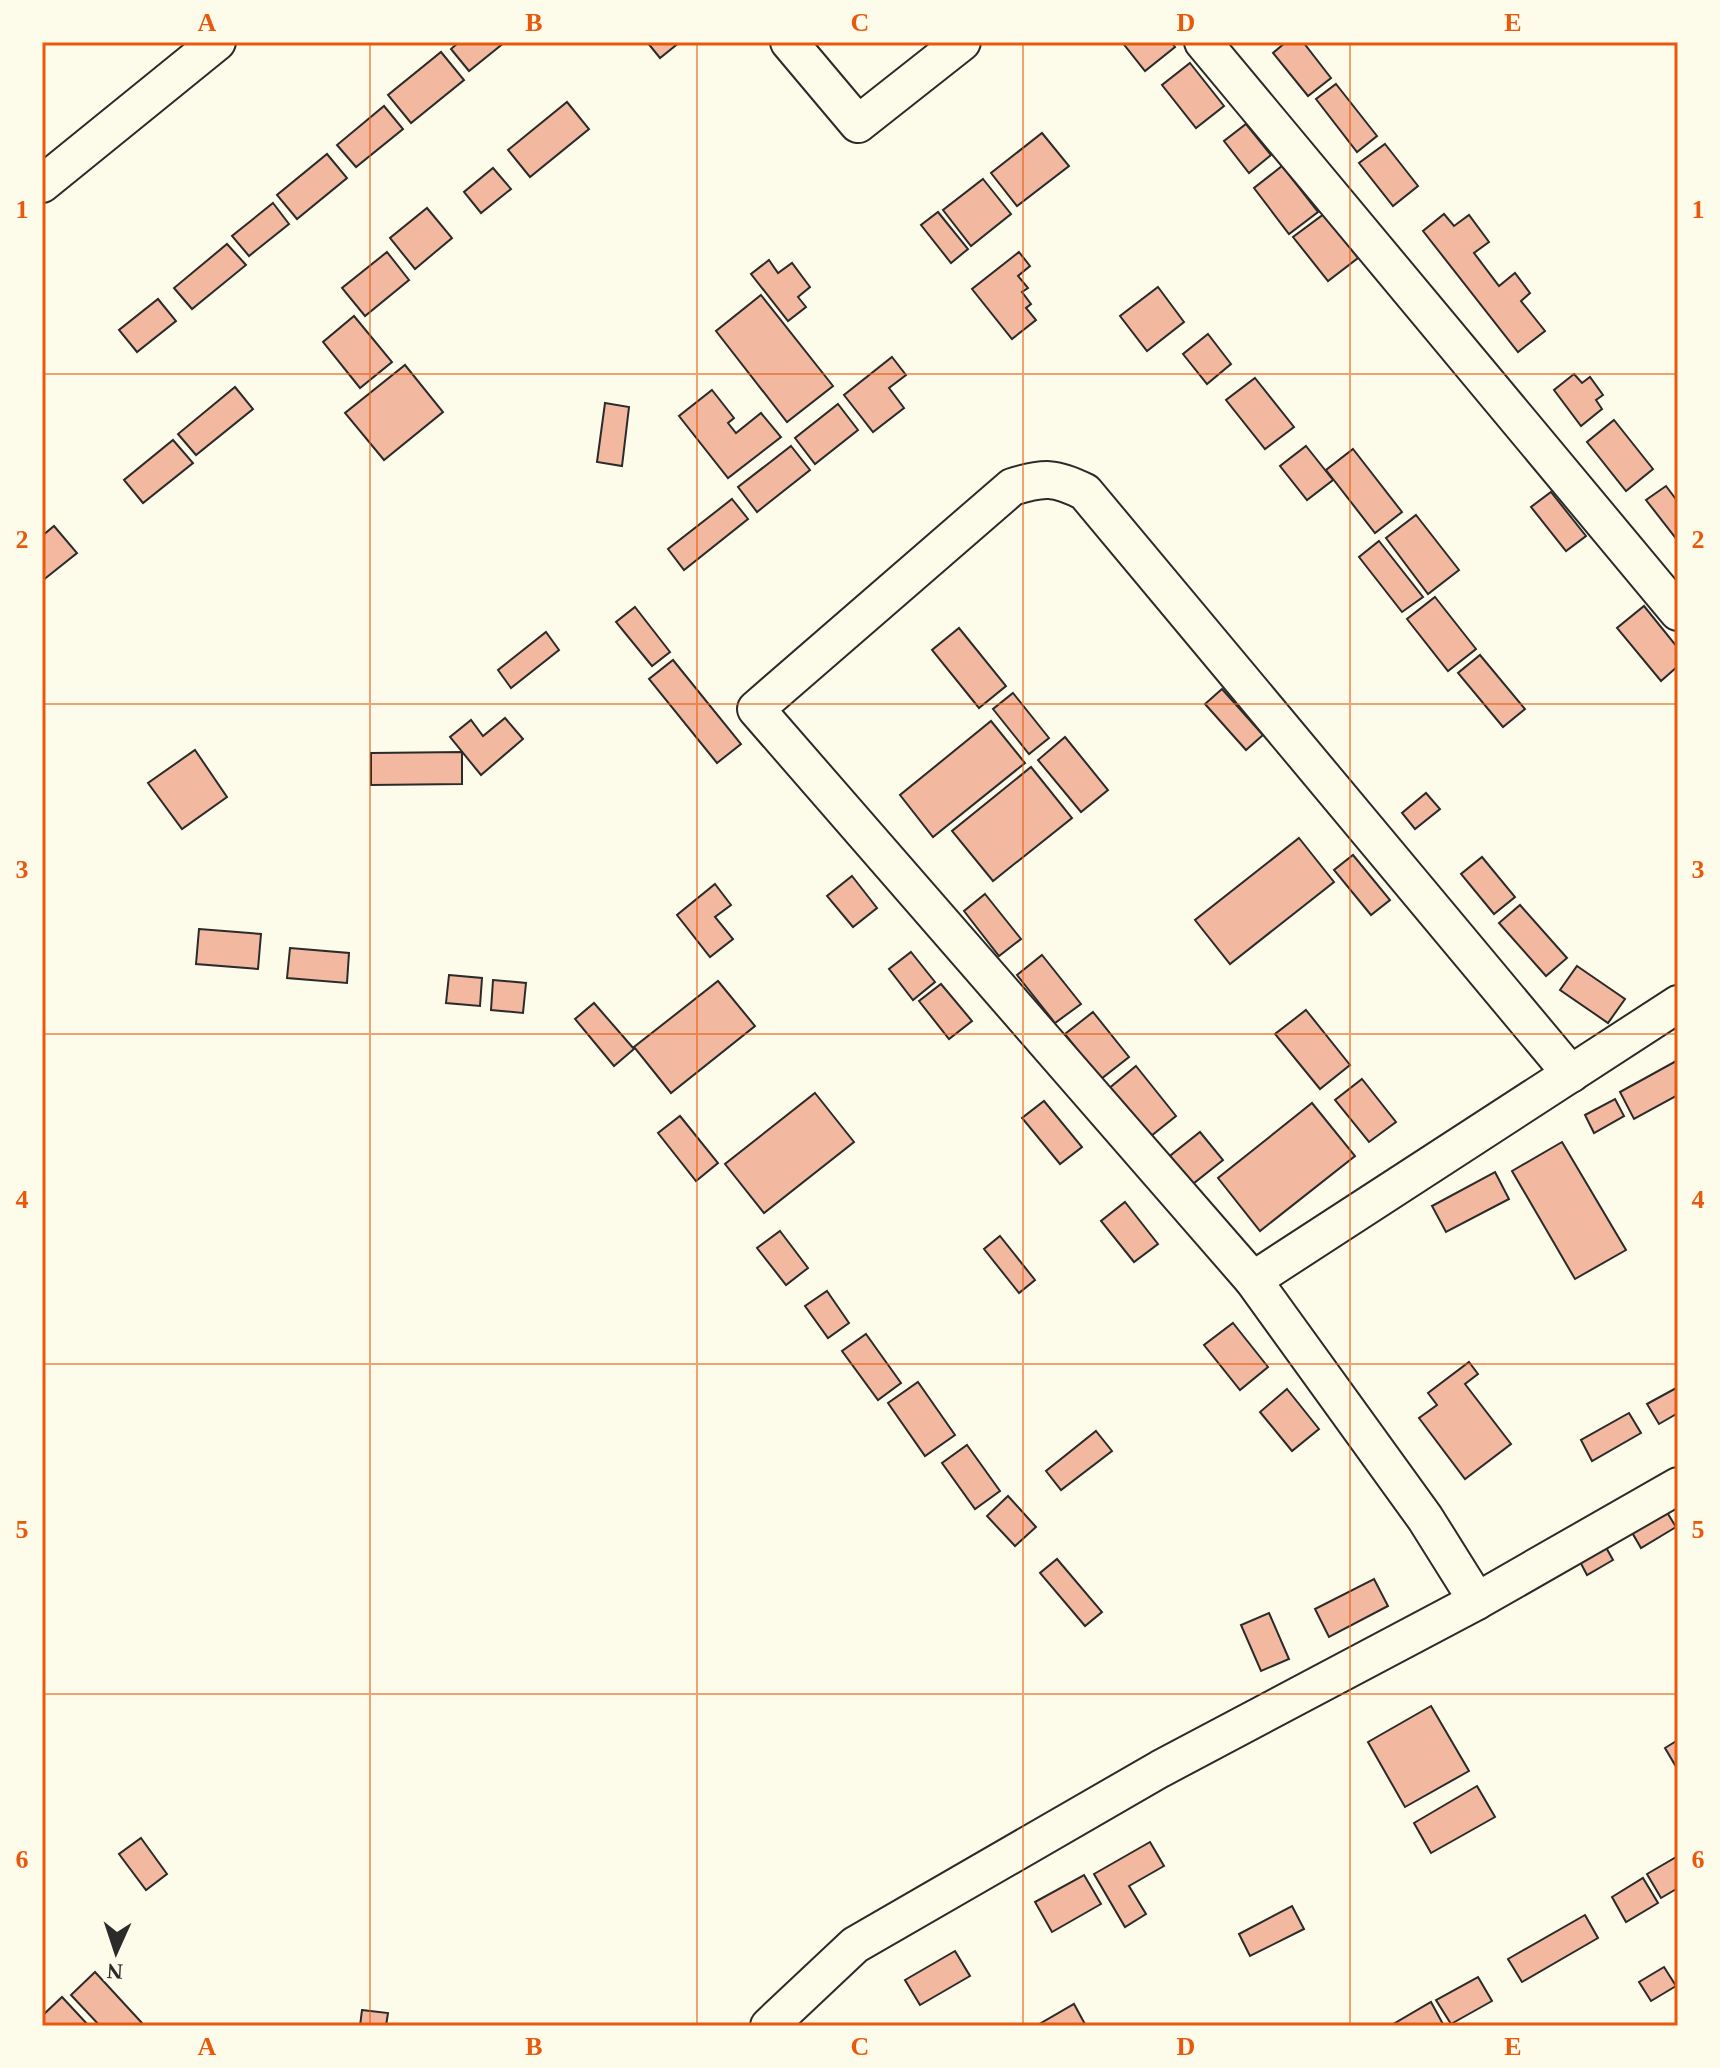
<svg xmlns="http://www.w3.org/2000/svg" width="1720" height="2068" font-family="Georgia,serif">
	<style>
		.building { fill: #f2b8a0; stroke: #2b2b2b; stroke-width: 2 }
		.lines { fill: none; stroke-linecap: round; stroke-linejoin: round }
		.street-casing { stroke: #2b2b2b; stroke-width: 40 }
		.street { stroke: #fdfbea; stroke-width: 36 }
		.grid { fill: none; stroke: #e8590c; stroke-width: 2; stroke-opacity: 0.55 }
		.neatline { fill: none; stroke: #e8590c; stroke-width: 3 }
		.grid-label { font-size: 26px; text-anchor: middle; font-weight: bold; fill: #e8590c }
	</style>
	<rect width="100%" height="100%" fill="#fdfbea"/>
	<g class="building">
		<path d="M459,42H505L469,71L451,49Z"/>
		<path d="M647,42H680L660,58Z"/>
		<path d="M1122,42H1171L1175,47L1145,71Z"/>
		<path d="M1286,42H1303L1331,78L1308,96L1273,53Z"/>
		<path d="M441,52L464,80L411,123L388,95Z"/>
		<path d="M1190,63L1224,106L1196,128L1162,85Z"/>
		<path d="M1336,84L1377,136L1357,152L1316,99Z"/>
		<path d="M567,102L589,129L530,177L508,150Z"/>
		<path d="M384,106L403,129L356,167L337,145Z"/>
		<path d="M1246,124L1271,155L1249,173L1224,141Z"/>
		<path d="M1042,133L1069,166L1017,206L991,173Z"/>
		<path d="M1385,144L1418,186L1393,206L1359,163Z"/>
		<path d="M327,154L347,178L297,219L277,195Z"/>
		<path d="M1282,166L1318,212L1289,234L1254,188Z"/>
		<path d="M493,168L511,189L481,213L464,192Z"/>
		<path d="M983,179L1011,214L971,246L943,210Z"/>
		<path d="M273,203L289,224L249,256L232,236Z"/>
		<path d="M427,208L452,238L415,269L390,238Z"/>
		<path d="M938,212L968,249L951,263L921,225Z"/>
		<path d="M1324,214L1358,258L1328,281L1293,237Z"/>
		<path d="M1444,214L1454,226L1469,215L1489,242L1474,253L1499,286L1515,273L1530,293L1521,301L1545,331L1518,352L1423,231Z"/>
		<path d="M227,244L246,265L192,309L174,288Z"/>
		<path d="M387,252L409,280L365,316L342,288Z"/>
		<path d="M1019,252L1030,266L1018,276L1028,288L1022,292L1031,304L1026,308L1036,320L1012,339L972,289Z"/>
		<path d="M769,260L778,273L792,263L810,287L798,297L806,307L788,321L751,274Z"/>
		<path d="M1158,287L1184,322L1147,351L1120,316Z"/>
		<path d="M761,295L833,386L787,422L716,331Z"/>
		<path d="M158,299L176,321L137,352L119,330Z"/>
		<path d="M354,316L392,362L360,388L323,342Z"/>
		<path d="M1208,334L1231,364L1207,384L1183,354Z"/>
		<path d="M892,357L906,375L889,388L904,408L873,432L844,395Z"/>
		<path d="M405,365L443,412L384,460L345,413Z"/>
		<path d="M1574,374L1582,383L1590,377L1603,395L1596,400L1602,409L1581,426L1554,390Z"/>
		<path d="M1255,378L1294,427L1265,449L1226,400Z"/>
		<path d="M235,387L253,409L196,455L178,434Z"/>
		<path d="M712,390L734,418L728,423L736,433L761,413L781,437L728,478L679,416Z"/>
		<path d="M605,403L629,407L622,466L597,462Z"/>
		<path d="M838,404L858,430L815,464L795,438Z"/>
		<path d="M1614,420L1653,469L1626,491L1587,442Z"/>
		<path d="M173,440L193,463L143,503L124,480Z"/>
		<path d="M791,446L810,470L757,512L738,487Z"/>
		<path d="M1306,446L1333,480L1307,500L1280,466Z"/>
		<path d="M1353,449L1402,512L1375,533L1326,470Z"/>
		<path d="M1666,486L1678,502V541L1646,500Z"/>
		<path d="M1551,492L1586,536L1566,551L1531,507Z"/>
		<path d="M732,499L748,519L684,570L668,549Z"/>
		<path d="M1416,515L1459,570L1428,594L1386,538Z"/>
		<path d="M54,526L77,553L42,581V536Z"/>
		<path d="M1379,541L1423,597L1402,612L1359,557Z"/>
		<path d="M1435,597L1476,649L1448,671L1407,619Z"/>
		<path d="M1644,606L1678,648V666L1661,681L1617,628Z"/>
		<path d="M635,607L670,652L652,666L616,622Z"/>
		<path d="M959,628L1006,686L979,708L932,650Z"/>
		<path d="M546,632L559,650L511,688L498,670Z"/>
		<path d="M1480,655L1525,709L1503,727L1458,673Z"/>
		<path d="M673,660L741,744L717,763L649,679Z"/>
		<path d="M1222,689L1263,735L1246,750L1205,704Z"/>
		<path d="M1013,693L1049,738L1029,754L993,709Z"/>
		<path d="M505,718L523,739L481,775L450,737L471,720L483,736Z"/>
		<path d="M991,721L1025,763L933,837L900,795Z"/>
		<path d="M1065,737L1108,790L1081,812L1038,760Z"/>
		<path d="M195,750L227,797L182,829L148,783Z"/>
		<path d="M462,752V784L371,785V753Z"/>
		<path d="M1031,767L1072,818L993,881L952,831Z"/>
		<path d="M1426,793L1440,809L1415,829L1402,813Z"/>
		<path d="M1299,838L1334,882L1230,964L1195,920Z"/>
		<path d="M1353,855L1390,900L1371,915L1334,870Z"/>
		<path d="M1482,857L1515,897L1494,914L1461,874Z"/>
		<path d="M852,876L877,908L853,927L827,896Z"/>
		<path d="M715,884L731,905L715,917L733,939L710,957L677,915Z"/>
		<path d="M985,894L1021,939L999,956L964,911Z"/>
		<path d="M1520,905L1567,958L1546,976L1499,923Z"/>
		<path d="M199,929L261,934L258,969L196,964Z"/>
		<path d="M290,948L349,953L347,983L287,978Z"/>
		<path d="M911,952L935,982L913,1000L889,969Z"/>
		<path d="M1042,955L1081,1004L1055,1023L1017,975Z"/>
		<path d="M1577,966L1625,999L1608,1023L1560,990Z"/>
		<path d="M449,975L482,978L480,1006L446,1003Z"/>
		<path d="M493,980L526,983L523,1013L491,1010Z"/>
		<path d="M718,981L755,1026L671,1093L634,1047Z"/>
		<path d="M941,984L972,1021L949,1039L919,1001Z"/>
		<path d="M594,1003L634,1049L614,1066L575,1019Z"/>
		<path d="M1306,1010L1350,1065L1320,1089L1275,1034Z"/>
		<path d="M1093,1012L1129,1057L1101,1079L1065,1034Z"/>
		<path d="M1678,1060V1095L1634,1119L1620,1092Z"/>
		<path d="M1136,1066L1176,1116L1146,1140L1107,1090Z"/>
		<path d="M1362,1079L1396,1122L1369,1142L1335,1100Z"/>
		<path d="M815,1093L854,1142L764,1213L725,1164Z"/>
		<path d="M1615,1099L1624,1116L1594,1133L1585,1115Z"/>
		<path d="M1044,1101L1082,1147L1060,1164L1022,1118Z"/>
		<path d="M1312,1103L1355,1156L1260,1231L1218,1178Z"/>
		<path d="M680,1116L718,1163L696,1181L658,1133Z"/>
		<path d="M1200,1132L1223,1160L1189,1187L1166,1159Z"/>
		<path d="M1562,1142L1626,1250L1575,1279L1512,1171Z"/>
		<path d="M1495,1172L1509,1199L1446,1232L1432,1206Z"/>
		<path d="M1125,1202L1158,1244L1134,1262L1101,1221Z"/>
		<path d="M780,1231L808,1268L786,1285L757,1248Z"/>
		<path d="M1000,1236L1035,1280L1019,1293L984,1249Z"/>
		<path d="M827,1291L849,1323L828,1338L805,1306Z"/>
		<path d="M1233,1323L1268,1367L1240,1390L1204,1345Z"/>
		<path d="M866,1334L901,1383L878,1400L842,1351Z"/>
		<path d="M1469,1362L1478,1374L1465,1384L1511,1444L1465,1479L1419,1418L1437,1405L1428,1393Z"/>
		<path d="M918,1382L955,1435L925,1456L888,1403Z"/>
		<path d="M1678,1387V1413L1659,1424L1647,1404Z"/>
		<path d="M1287,1389L1319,1429L1292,1451L1260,1412Z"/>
		<path d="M1629,1413L1641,1433L1592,1461L1581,1440Z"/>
		<path d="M1096,1431L1112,1451L1061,1490L1046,1471Z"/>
		<path d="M967,1445L1000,1491L975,1509L942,1463Z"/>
		<path d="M1008,1496L1036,1527L1015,1546L987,1516Z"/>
		<path d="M1665,1509L1676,1527L1641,1548L1630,1529Z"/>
		<path d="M1603,1542L1613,1560L1587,1575L1577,1556Z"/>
		<path d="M1057,1559L1102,1612L1085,1626L1040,1573Z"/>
		<path d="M1374,1579L1388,1606L1329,1637L1315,1609Z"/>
		<path d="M1269,1613L1289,1659L1261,1671L1241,1625Z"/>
		<path d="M1431,1706L1469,1771L1405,1807L1368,1742Z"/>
		<path d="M1678,1740V1770L1665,1748Z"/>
		<path d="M1477,1786L1495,1817L1431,1853L1414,1823Z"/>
		<path d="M141,1838L167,1874L146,1890L119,1854Z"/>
		<path d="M1150,1842L1164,1866L1129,1886L1146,1914L1125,1927L1094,1874Z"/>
		<path d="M1678,1856V1888L1661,1898L1647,1874Z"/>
		<path d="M1084,1875L1101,1904L1052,1932L1035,1902Z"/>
		<path d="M1643,1878L1658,1903L1626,1922L1612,1897Z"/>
		<path d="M1292,1906L1304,1929L1250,1956L1239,1934Z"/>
		<path d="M1585,1915L1598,1938L1522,1982L1508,1959Z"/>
		<path d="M955,1951L970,1976L920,2005L905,1980Z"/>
		<path d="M1664,1967L1676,1986L1651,2001L1639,1982Z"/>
		<path d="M95,1972L142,2023L139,2026H100L71,1995Z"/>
		<path d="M1478,1977L1492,2001L1451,2024L1436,2000Z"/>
		<path d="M62,1997L89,2026H45L42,2022V2016Z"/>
		<path d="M1431,2002L1444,2026H1390Z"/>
		<path d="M1074,2004L1086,2026H1036Z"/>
		<path d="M362,2010L388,2013L386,2026H360Z"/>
	</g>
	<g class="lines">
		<defs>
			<g id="street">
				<path d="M789,42L858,124L962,42"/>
				<path d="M1203,42L1678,612"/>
				<path d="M42,184L217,42"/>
				<path d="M1253,1280L1678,1004"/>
				<path d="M1477,1601L1425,1518L1253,1280L756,709L1012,487C1044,477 1055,477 1085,492L1571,1074"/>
				<path d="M769,2026L855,1945L1160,1769L1477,1601L1678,1486"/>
			</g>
		</defs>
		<use href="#street" class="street-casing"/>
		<use href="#street" class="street"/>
	</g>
	<path class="grid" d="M370,42V2026M697,42V2026M1023,42V2026M1350,42V2026M42,374H1678M42,704H1678M42,1034H1678M42,1364H1678M42,1694H1678"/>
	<rect width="1720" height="2068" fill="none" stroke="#fdfbea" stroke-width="88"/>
	<g transform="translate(116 1952) rotate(183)" stroke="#fdfbea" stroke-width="6" paint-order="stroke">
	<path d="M0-6L14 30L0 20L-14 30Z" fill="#2b2b2b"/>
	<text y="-12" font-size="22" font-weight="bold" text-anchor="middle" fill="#2b2b2b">N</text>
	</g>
	<rect x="44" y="44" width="1632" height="1980" class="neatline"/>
	<g class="grid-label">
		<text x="207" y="31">A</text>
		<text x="534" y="31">B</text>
		<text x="860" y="31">C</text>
		<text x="1186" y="31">D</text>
		<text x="1513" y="31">E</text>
		<text x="22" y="218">1</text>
		<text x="1698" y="218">1</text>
		<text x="22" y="548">2</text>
		<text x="1698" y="548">2</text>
		<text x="22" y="878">3</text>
		<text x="1698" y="878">3</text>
		<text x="22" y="1208">4</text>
		<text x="1698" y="1208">4</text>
		<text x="22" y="1538">5</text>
		<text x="1698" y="1538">5</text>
		<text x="22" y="1868">6</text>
		<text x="1698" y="1868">6</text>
		<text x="207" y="2055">A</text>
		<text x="534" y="2055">B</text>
		<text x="860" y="2055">C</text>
		<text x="1186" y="2055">D</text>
		<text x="1513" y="2055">E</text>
	</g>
</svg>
